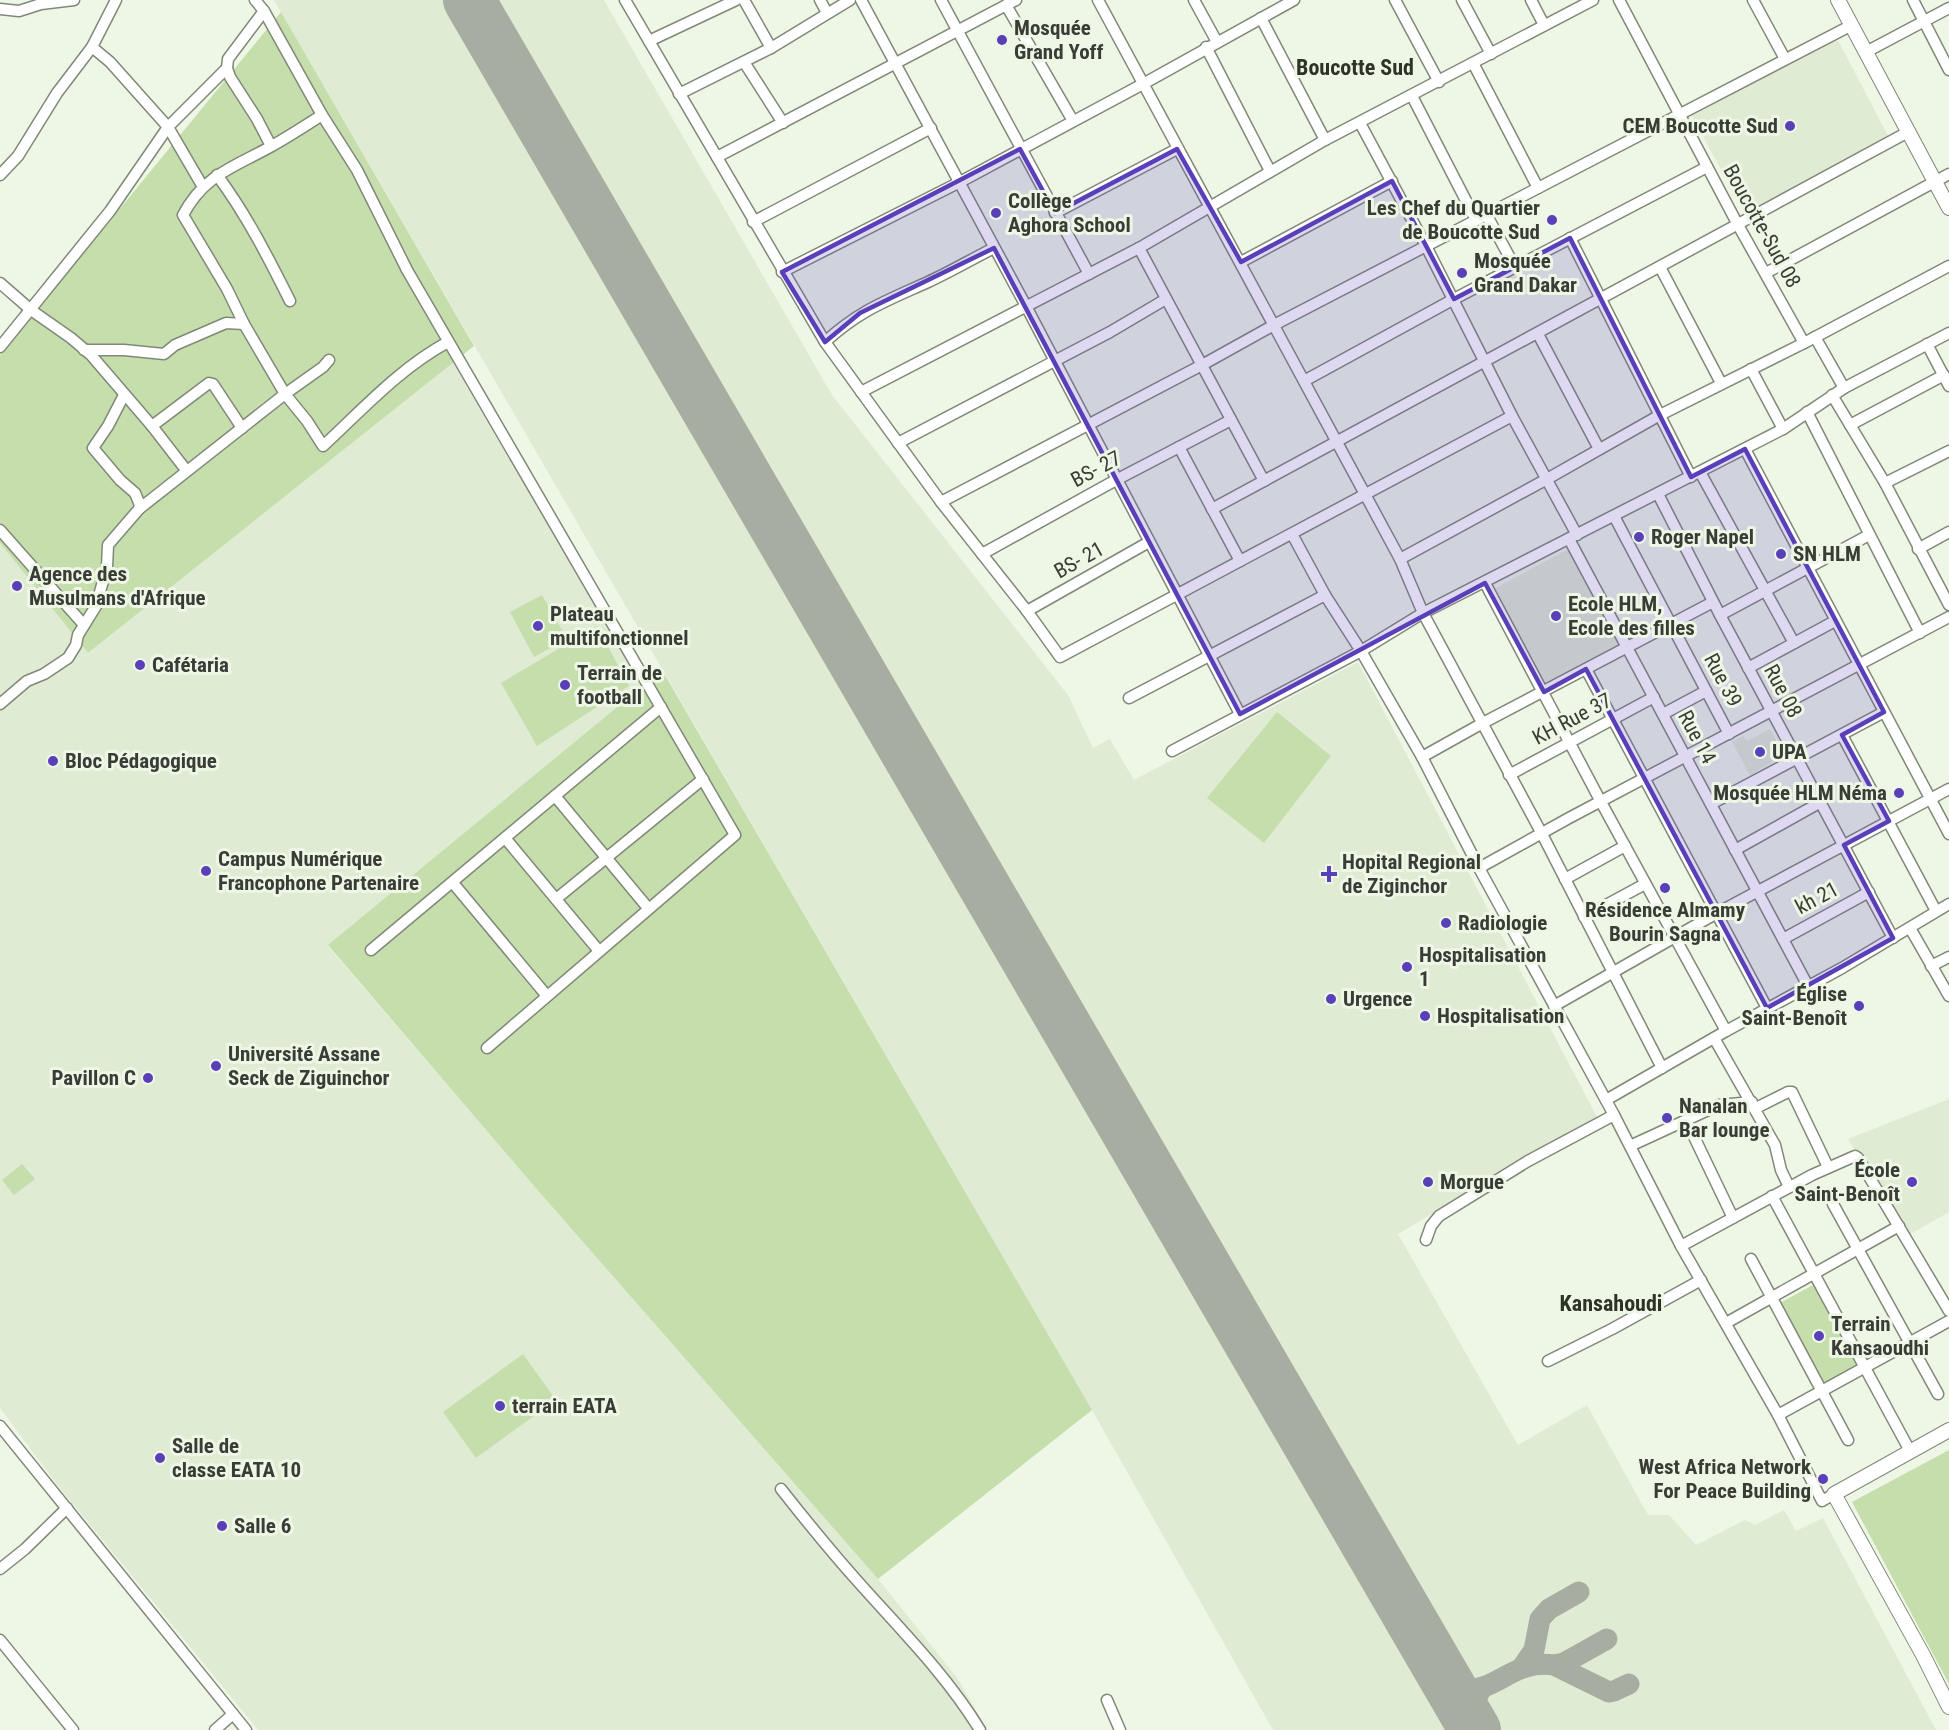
<svg xmlns="http://www.w3.org/2000/svg" width="1949" height="1730" font-family="'Roboto Condensed',sans-serif">
	<style>
		.built { fill: #e0ebd4 }
		.green { fill: #c5deac }
		.lines { fill: none; stroke-linecap: round; stroke-linejoin: round }
		.taxiway { stroke: #a7aea1; stroke-width: 21 }
		.runway { stroke: #a7aea1; stroke-width: 52 }
		.minor-casing { stroke: #808879; stroke-width: 13 }
		.major-casing { stroke: #808879; stroke-width: 16 }
		.minor { stroke: #fff; stroke-width: 10 }
		.major { stroke: #fff; stroke-width: 14 }
		.marked { fill: #5940b8; fill-opacity: 0.2; stroke: #5940b8; stroke-width: 4.5; stroke-linejoin: round }
		.poi-dot { fill: #5940b8; stroke: #eef7e6; stroke-width: 2 }
		.labels { text-anchor: middle; stroke-width: 6; stroke-linejoin: round; paint-order: stroke }
		.poi-label { font-size: 21px; font-weight: bold; fill: #393d36; stroke: #eef7e6; text-anchor: start }
		.street-label { font-size: 21px; fill: #393d36; stroke: #eef7e6 }
		.neighbourhood-label { font-size: 22px; font-weight: bold; fill: #2d3427; stroke: #eef7e6 }
	</style>
	<rect width="100%" height="100%" fill="#eef7e6"/>
	<g class="built">
		<path d="M274,0H604L832,395L1068,695L1093,748L1110,739L1134,780L1358,662L1597,1117L1398,1234L1518,1445L1587,1405L1648,1515H1669L1696,1545L1745,1520L1755,1525L1784,1510L1796,1531L1823,1518L1936,1730H1273L1092,1410Z"/>
		<path d="M1833,40L1839,42L1888,136L1745,214L1692,116Z"/>
		<path d="M456,360L642,686L328,946L534,1186L878,1579L958,1679L987,1730H258L55,1482L0,1408V543L88,653Z"/>
		<path d="M1568,549L1619,644L1544,683L1494,589Z"/>
		<path d="M1770,729L1784,755L1750,775L1732,742L1743,736L1747,741Z"/>
		<path d="M1949,1099V1212L1907,1236L1848,1139Z"/>
	</g>
	<g class="green">
		<path d="M281,12L474,346L88,653L0,543V355Z"/>
		<path d="M542,595L567,639L534,657L510,612Z"/>
		<path d="M597,626L629,686L537,746L501,683Z"/>
		<path d="M662,670L1092,1410L878,1579L534,1186L328,945Z"/>
		<path d="M1277,712L1331,756L1264,843L1207,798Z"/>
		<path d="M22,1164L35,1179L14,1195L2,1180Z"/>
		<path d="M1815,1284L1861,1368L1824,1388L1778,1304Z"/>
		<path d="M523,1354L556,1400L476,1458L443,1412Z"/>
		<path d="M1949,1450V1684L1852,1502Z"/>
	</g>
	<g class="lines">
		<g class="taxiway">
			<path d="M1554,1665L1564,1663L1607,1639"/>
			<path d="M1523,1666L1534,1650L1540,1619L1549,1609L1579,1592"/>
			<path d="M1445,1679C1452,1684 1459,1689 1467,1689C1497,1691 1514,1659 1554,1665L1609,1692L1614,1691L1629,1684"/>
			<path d="M1473,1727C1470,1710 1473,1701 1483,1687"/>
		</g>
		<path class="runway" d="M469,0L1475,1730"/>
		<defs>
			<g id="minor">
				<path d="M255,0L264,11L322,115L357,170L407,270L735,835L487,1048"/>
				<path d="M625,0L825,342L941,502L1027,611L1060,657L1512,416"/>
				<path d="M744,0L771,48"/>
				<path d="M820,0L827,13"/>
				<path d="M861,0L1026,306L1240,714"/>
				<path d="M941,0L1089,274"/>
				<path d="M1098,0L1400,559L1423,613L1542,834L1662,1068"/>
				<path d="M1194,0L1217,42"/>
				<path d="M1395,0L1439,82"/>
				<path d="M1462,0L1491,54"/>
				<path d="M1531,0L1544,25"/>
				<path d="M1619,0L1738,225L1804,343"/>
				<path d="M1753,0L1785,59"/>
				<path d="M1913,0L1949,70"/>
				<path d="M1006,5L1073,121"/>
				<path d="M0,9L19,11L41,4L74,0"/>
				<path d="M264,11L228,59L227,68L230,77L257,119L271,146"/>
				<path d="M1261,18L1325,140"/>
				<path d="M649,41L736,0"/>
				<path d="M1206,47L1270,171"/>
				<path d="M1866,52L1949,8"/>
				<path d="M744,62L783,123"/>
				<path d="M1473,63L1538,188"/>
				<path d="M679,94L771,48L850,0"/>
				<path d="M1412,96L1476,220"/>
				<path d="M322,115C305,126 288,137 270,147C234,167 204,175 183,215L227,289L244,324L285,394L307,421L323,446C363,409 400,368 448,342"/>
				<path d="M1360,123L1426,246L1512,416L1577,535"/>
				<path d="M717,157L1016,0"/>
				<path d="M0,175L18,156L57,93L92,47L116,0"/>
				<path d="M217,175C246,214 268,257 290,301"/>
				<path d="M203,187L168,127L227,68"/>
				<path d="M1055,213L1177,149"/>
				<path d="M1486,214L1515,267"/>
				<path d="M753,222L931,128"/>
				<path d="M1570,238L1691,477"/>
				<path d="M1139,248L1264,481"/>
				<path d="M1241,262L1392,181"/>
				<path d="M1660,267L1721,383"/>
				<path d="M782,272L960,182L1143,84L1294,0"/>
				<path d="M1766,273L1949,174"/>
				<path d="M0,283L31,310L71,338L91,355L152,426L186,470"/>
				<path d="M1538,334L1599,449"/>
				<path d="M1815,337L1844,388"/>
				<path d="M825,342C860,310 886,301 928,282C950,272 972,259 994,248"/>
				<path d="M1927,344L1949,386"/>
				<path d="M0,347L110,211L168,127L110,62L92,47"/>
				<path d="M84,350H124L164,354L175,345L226,323L244,324"/>
				<path d="M1751,369L1783,429"/>
				<path d="M1304,381L1454,299L1707,167"/>
				<path d="M861,392L1139,248L1325,140L1593,0"/>
				<path d="M1832,395L1885,483L1949,605"/>
				<path d="M1807,412L1920,633"/>
				<path d="M1850,425L1944,375"/>
				<path d="M152,426L209,383L213,384L242,428"/>
				<path d="M898,443L1110,332L1166,299"/>
				<path d="M1179,447L1240,561"/>
				<path d="M1745,449L1949,834"/>
				<path d="M1700,472L1794,643"/>
				<path d="M1885,483L1949,451"/>
				<path d="M1658,494L1720,615L1893,938"/>
				<path d="M941,502L1202,365L1274,325L1852,25"/>
				<path d="M139,509L285,394L323,367L329,360"/>
				<path d="M1212,509L1908,132"/>
				<path d="M1614,516L1729,734"/>
				<path d="M0,530L84,625"/>
				<path d="M1292,534L1325,595L1361,651L1422,757L1479,868L1614,1115L1681,1246L1778,1415L1822,1501L1834,1494"/>
				<path d="M1569,539L1808,986"/>
				<path d="M1918,549L1949,532"/>
				<path d="M982,554L1116,480L1231,420"/>
				<path d="M1400,559L1547,479L1660,415L1804,343L1949,266"/>
				<path d="M1485,583L1601,802L1726,1031"/>
				<path d="M1027,611L1149,542"/>
				<path d="M1720,615L1869,535"/>
				<path d="M1748,668L1835,621"/>
				<path d="M1586,669L1767,1008"/>
				<path d="M1129,698L1325,595"/>
				<path d="M0,704L27,681L44,674L68,658L76,645L78,635L96,606L107,567L108,545L139,509L140,505L135,493L120,480L93,448L108,426L124,395"/>
				<path d="M1663,714L1706,691"/>
				<path d="M1842,735L1936,911"/>
				<path d="M1172,751L1361,651L1423,613L1783,429L1844,388L1949,333"/>
				<path d="M1422,757L1481,724L1713,602"/>
				<path d="M1509,775L1654,697"/>
				<path d="M555,796L648,908"/>
				<path d="M1711,804L1884,712"/>
				<path d="M505,838L599,951"/>
				<path d="M1735,850L1821,802"/>
				<path d="M1479,868L1569,818L1949,617"/>
				<path d="M1565,879L1625,846"/>
				<path d="M453,883L547,996"/>
				<path d="M556,899L703,779"/>
				<path d="M1584,917L1645,884"/>
				<path d="M1910,928L1949,996"/>
				<path d="M1783,939L1869,892"/>
				<path d="M371,950L661,707"/>
				<path d="M1931,966L1949,957"/>
				<path d="M1554,1006L1717,913L1949,789"/>
				<path d="M1714,1038L1775,1145L1781,1170L1789,1187"/>
				<path d="M1606,1100L1726,1031L1842,968L1949,904"/>
				<path d="M1756,1108L1788,1092H1792L1828,1167"/>
				<path d="M1686,1120L1733,1218"/>
				<path d="M1630,1146L1719,1105L1752,1102"/>
				<path d="M1772,1196L1910,1451"/>
				<path d="M1833,1204L1938,1394"/>
				<path d="M1426,1240L1431,1226L1439,1216L1528,1161L1614,1115"/>
				<path d="M1681,1246L1812,1175L1855,1156L1858,1158L1949,1311"/>
				<path d="M1751,1259L1848,1440"/>
				<path d="M1726,1323L1899,1226"/>
				<path d="M1548,1361L1612,1329L1701,1280"/>
				<path d="M1778,1415L1949,1321"/>
				<path d="M0,1426L246,1730"/>
				<path d="M781,1489C807,1522 833,1554 861,1585C903,1632 947,1676 980,1730"/>
				<path d="M0,1569L25,1549L67,1508"/>
				<path d="M0,1640L73,1730"/>
				<path d="M1107,1700L1120,1730"/>
				<path d="M215,1730L233,1714"/>
			</g>
			<g id="major">
				<path d="M1838,0L1949,208"/>
				<path d="M1949,1430L1834,1494L1923,1655L1949,1707"/>
			</g>
		</defs>
		<use href="#minor" class="minor-casing"/>
		<use href="#major" class="major-casing"/>
		<use href="#minor" class="minor"/>
		<use href="#major" class="major"/>
	</g>
	<path class="marked" d="M1020,149L1055,213L1177,149L1241,262L1392,181L1454,299L1570,238L1691,477L1745,449L1884,712L1842,735L1889,821L1844,845L1893,938L1767,1008L1586,669L1544,692L1485,583L1240,714L994,248L860,313L825,342L782,272Z"/>
	<g class="poi-dot">
		<circle cx="1002" cy="40" r="6"/>
		<circle cx="1790" cy="126" r="6"/>
		<circle cx="996" cy="213" r="6"/>
		<circle cx="1552" cy="220" r="6"/>
		<circle cx="1462" cy="273" r="6"/>
		<circle cx="1639" cy="537" r="6"/>
		<circle cx="1781" cy="554" r="6"/>
		<circle cx="17" cy="586" r="6"/>
		<circle cx="1556" cy="616" r="6"/>
		<circle cx="538" cy="626" r="6"/>
		<circle cx="140" cy="665" r="6"/>
		<circle cx="565" cy="685" r="6"/>
		<circle cx="1760" cy="752" r="6"/>
		<circle cx="53" cy="761" r="6"/>
		<circle cx="1899" cy="793" r="6"/>
		<circle cx="206" cy="871" r="6"/>
		<path d="M1326 865h6v6h6v6h-6v6h-6v-6h-6v-6h6z"/>
		<circle cx="1665" cy="888" r="6"/>
		<circle cx="1446" cy="923" r="6"/>
		<circle cx="1407" cy="967" r="6"/>
		<circle cx="1331" cy="999" r="6"/>
		<circle cx="1859" cy="1006" r="6"/>
		<circle cx="1425" cy="1016" r="6"/>
		<circle cx="216" cy="1066" r="6"/>
		<circle cx="148" cy="1078" r="6"/>
		<circle cx="1667" cy="1118" r="6"/>
		<circle cx="1428" cy="1182" r="6"/>
		<circle cx="1912" cy="1182" r="6"/>
		<circle cx="1819" cy="1336" r="6"/>
		<circle cx="500" cy="1406" r="6"/>
		<circle cx="160" cy="1458" r="6"/>
		<circle cx="1823" cy="1479" r="6"/>
		<circle cx="222" cy="1526" r="6"/>
	</g>
	<g class="labels">
		<g class="poi-label">
			<text x="1014" y="35">Mosquée<tspan x="1014" dy="24">Grand Yoff</tspan></text>
			<text x="1778" y="133" text-anchor="end">CEM Boucotte Sud</text>
			<text x="1008" y="208">Collège<tspan x="1008" dy="24">Aghora School</tspan></text>
			<text x="1540" y="215" text-anchor="end">Les Chef du Quartier<tspan x="1540" dy="24">de Boucotte Sud</tspan></text>
			<text x="1474" y="268">Mosquée<tspan x="1474" dy="24">Grand Dakar</tspan></text>
			<text x="1651" y="544">Roger Napel</text>
			<text x="1793" y="561">SN HLM</text>
			<text x="29" y="581">Agence des<tspan x="29" dy="24">Musulmans d'Afrique</tspan></text>
			<text x="1568" y="611">Ecole HLM,<tspan x="1568" dy="24">Ecole des filles</tspan></text>
			<text x="550" y="621">Plateau<tspan x="550" dy="24">multifonctionnel</tspan></text>
			<text x="152" y="672">Cafétaria</text>
			<text x="577" y="680">Terrain de<tspan x="577" dy="24">football</tspan></text>
			<text x="1772" y="759">UPA</text>
			<text x="65" y="768">Bloc Pédagogique</text>
			<text x="1887" y="800" text-anchor="end">Mosquée HLM Néma</text>
			<text x="218" y="866">Campus Numérique<tspan x="218" dy="24">Francophone Partenaire</tspan></text>
			<text x="1342" y="869">Hopital Regional<tspan x="1342" dy="24">de Ziginchor</tspan></text>
			<text x="1665" y="917" text-anchor="middle">Résidence Almamy<tspan x="1665" dy="24">Bourin Sagna</tspan></text>
			<text x="1458" y="930">Radiologie</text>
			<text x="1419" y="962">Hospitalisation<tspan x="1419" dy="24">1</tspan></text>
			<text x="1847" y="1001" text-anchor="end">Église<tspan x="1847" dy="24">Saint-Benoît</tspan></text>
			<text x="1343" y="1006">Urgence</text>
			<text x="1437" y="1023">Hospitalisation</text>
			<text x="228" y="1061">Université Assane<tspan x="228" dy="24">Seck de Ziguinchor</tspan></text>
			<text x="136" y="1085" text-anchor="end">Pavillon C</text>
			<text x="1679" y="1113">Nanalan<tspan x="1679" dy="24">Bar lounge</tspan></text>
			<text x="1900" y="1177" text-anchor="end">École<tspan x="1900" dy="24">Saint-Benoît</tspan></text>
			<text x="1440" y="1189">Morgue</text>
			<text x="1831" y="1331">Terrain<tspan x="1831" dy="24">Kansaoudhi</tspan></text>
			<text x="512" y="1413">terrain EATA</text>
			<text x="172" y="1453">Salle de<tspan x="172" dy="24">classe EATA 10</tspan></text>
			<text x="1811" y="1474" text-anchor="end">West Africa Network<tspan x="1811" dy="24">For Peace Building</tspan></text>
			<text x="234" y="1533">Salle 6</text>
		</g>
		<g class="street-label">
			<text transform="translate(1762 226) rotate(61)" y="7">Boucotte-Sud 08</text>
			<text transform="translate(1096 469) rotate(-28)" y="7">BS- 27</text>
			<text transform="translate(1079 560) rotate(-29)" y="7">BS- 21</text>
			<text transform="translate(1723 680) rotate(62)" y="7">Rue 39</text>
			<text transform="translate(1783 691) rotate(62)" y="7">Rue 08</text>
			<text transform="translate(1572 719) rotate(-28)" y="7">KH Rue 37</text>
			<text transform="translate(1697 737) rotate(62)" y="7">Rue 14</text>
			<text transform="translate(1817 898) rotate(-28)" y="7">kh 21</text>
		</g>
		<g class="neighbourhood-label">
			<text x="1355" y="75">Boucotte Sud</text>
			<text x="1611" y="1311">Kansahoudi</text>
		</g>
	</g>
</svg>
